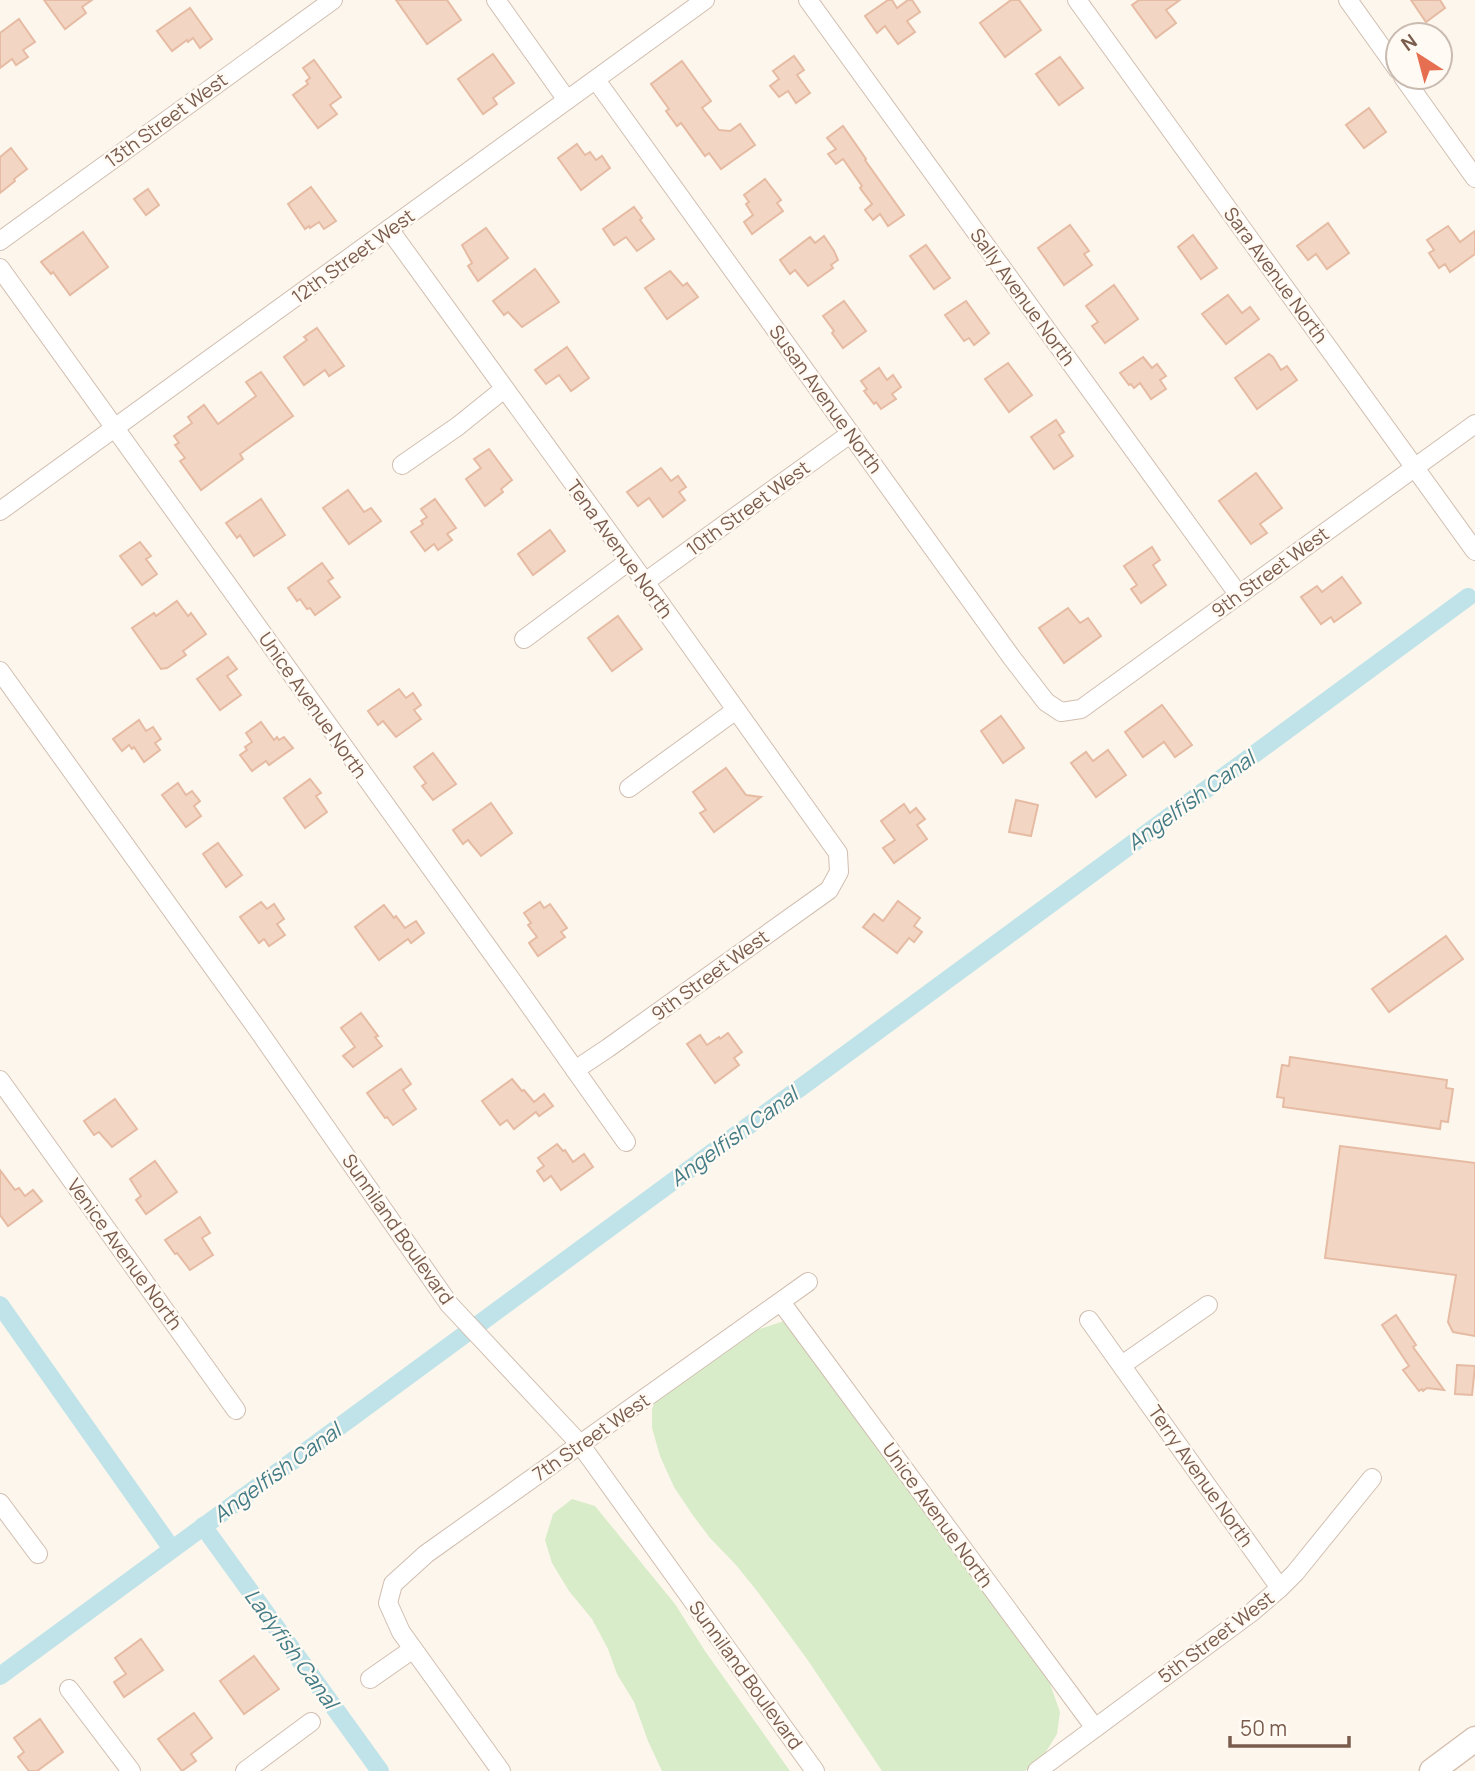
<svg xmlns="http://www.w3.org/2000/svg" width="1475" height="1771" font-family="Manrope,sans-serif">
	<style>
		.green { fill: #d8ecc9 }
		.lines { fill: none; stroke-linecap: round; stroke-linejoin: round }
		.canal { stroke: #bfe3e8; stroke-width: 18 }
		.building { fill: #f3d5c3; stroke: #e6bba3; stroke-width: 2 }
		.street-casing { stroke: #d1beb0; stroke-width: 20 }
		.secondary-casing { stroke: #d6c0b0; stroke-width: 27 }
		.street { stroke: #fff; stroke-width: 18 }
		.secondary { stroke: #fff; stroke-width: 24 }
		.labels { text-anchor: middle; stroke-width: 5; stroke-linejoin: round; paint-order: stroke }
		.street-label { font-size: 19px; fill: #7a5c4d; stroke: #fffaf3 }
		.water-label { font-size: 21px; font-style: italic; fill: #437c86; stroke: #fffaf3 }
	</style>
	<rect width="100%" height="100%" fill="#fdf6ec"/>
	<g class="green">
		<path d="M784,1321L806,1345L1046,1672L1060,1712L1057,1734L1042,1758L1025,1771H882L807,1659L757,1591L736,1565L710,1538L692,1514L674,1487L660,1456L652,1428V1409L659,1393L732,1338Z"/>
		<path d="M572,1499L595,1506L675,1604L705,1651L790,1771H662L648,1741L634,1702L617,1674L608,1649L592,1619L569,1591L552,1563L545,1540L553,1514Z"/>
	</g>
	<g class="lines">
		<g class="canal">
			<path d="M0,1305L172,1549"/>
			<path d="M203,1526L380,1771"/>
			<path d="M0,1676L1468,597"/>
		</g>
	</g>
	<g class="building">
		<path d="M44,0H92L82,7L86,13L65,29Z"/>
		<path d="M396,0H447L461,20L427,44Z"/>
		<path d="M888,0H892L897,8L908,0H912L920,12L907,21L915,32L898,44L885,26L877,33L865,16Z"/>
		<path d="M1011,0H1019L1041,30L1005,57L980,23Z"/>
		<path d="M1139,0H1180L1166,10L1176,23L1156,38L1132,5Z"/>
		<path d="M1411,0H1440L1445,8L1426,22Z"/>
		<path d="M190,8L212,39L200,48L193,38L188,42L187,40L172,51L157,31Z"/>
		<path d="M19,19L35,42L23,50L28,57L16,65L12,59L0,68V33Z"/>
		<path d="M493,54L514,83L493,98L497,104L483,114L458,79Z"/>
		<path d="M794,56L804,70L797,75L810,93L796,103L788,91L779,97L770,86L779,79L773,71Z"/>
		<path d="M1060,57L1083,88L1059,105L1036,74Z"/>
		<path d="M314,60L341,97L330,105L337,114L318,128L293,95L308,84L306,81L310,78L303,68Z"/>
		<path d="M682,61L711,101L702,108L719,130L730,131L740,124L755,145L721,169L709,153L705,156L681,123L677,126L666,111L669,109L651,84Z"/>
		<path d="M1369,108L1386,132L1364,148L1346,125Z"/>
		<path d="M843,126L866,159L865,160L904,215L888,226L880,214L873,220L865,210L872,204L860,188L862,186L843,159L836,164L828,154L836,149L827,138Z"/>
		<path d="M577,144L585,155L590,152L596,160L602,156L610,168L581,190L558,158Z"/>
		<path d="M11,148L27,169L14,179L15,181L0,193V157Z"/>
		<path d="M765,179L781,200L777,203L783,211L752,234L744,222L753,215L746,204L749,202L744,195Z"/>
		<path d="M311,187L336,221L324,229L319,222L310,228L309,226L305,229L288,204Z"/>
		<path d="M148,189L159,205L146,215L134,199Z"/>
		<path d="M634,207L642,218L640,220L654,239L637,251L626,237L614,245L603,229Z"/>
		<path d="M1328,223L1349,253L1327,269L1316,254L1308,260L1297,246Z"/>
		<path d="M1070,225L1089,251L1084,254L1092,265L1064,285L1038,248Z"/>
		<path d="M1448,226L1460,242L1475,231V254L1450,272L1445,264L1439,268L1429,253L1434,250L1427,240Z"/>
		<path d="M486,228L508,258L478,281L468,266L472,263L462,245Z"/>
		<path d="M83,232L108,267L70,295L53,272L51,274L41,262Z"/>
		<path d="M1193,235L1217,268L1201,279L1178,247Z"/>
		<path d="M824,236L834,251L838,260L831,265L833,268L808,286L795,270L790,274L780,260L810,237L815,243Z"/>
		<path d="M926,245L950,278L934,289L910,256Z"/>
		<path d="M535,269L559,302L522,327L508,312L504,315L493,301Z"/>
		<path d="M670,271L683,286L687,283L698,297L667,319L645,288Z"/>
		<path d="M1114,285L1138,319L1105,343L1092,326L1098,322L1086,306Z"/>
		<path d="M1228,295L1242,313L1250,307L1259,319L1226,344L1202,314Z"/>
		<path d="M844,301L866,331L843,348L832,333L834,331L823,316Z"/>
		<path d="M966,301L989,333L974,345L969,338L964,341L945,315Z"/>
		<path d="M317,328L344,366L329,376L325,370L304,385L284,357L307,340L304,337Z"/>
		<path d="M567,347L589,378L571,391L559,375L546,384L535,370Z"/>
		<path d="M1269,354L1273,357L1281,370L1287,366L1297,380L1257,409L1235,378Z"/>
		<path d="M1143,357L1152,368L1157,364L1166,376L1160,380L1166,389L1151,399L1140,383L1134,388L1131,384L1129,385L1120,373Z"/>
		<path d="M1008,363L1032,395L1009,412L985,379Z"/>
		<path d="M879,368L887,380L893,375L901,387L892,394L896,399L881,409L876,402L874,404L864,391L867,389L861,381Z"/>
		<path d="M261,372L293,416L240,454L243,459L201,490L180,461L185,458L175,445L179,443L174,436L192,423L188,417L204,405L218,424L256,396L246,382Z"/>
		<path d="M1056,420L1064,432L1059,435L1073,456L1054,469L1031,437Z"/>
		<path d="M489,449L512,480L501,489L503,492L485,506L466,479L481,468L474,459Z"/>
		<path d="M661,468L671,481L678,476L686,487L679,492L685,500L663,517L649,498L638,506L627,492Z"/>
		<path d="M1256,473L1282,508L1260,524L1267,533L1251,544L1219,501Z"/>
		<path d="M348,490L364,512L371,508L381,521L349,544L323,508Z"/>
		<path d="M261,499L285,535L254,556L240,535L237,538L226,523Z"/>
		<path d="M435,499L456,528L447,534L452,540L438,550L434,544L425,551L411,532L423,524L421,521L427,517L421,509Z"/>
		<path d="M550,530L565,551L533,575L518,554Z"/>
		<path d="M140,542L151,556L146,559L157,574L142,585L120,556Z"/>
		<path d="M1152,547L1160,560L1153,565L1166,585L1141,603L1131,589L1137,585L1124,566Z"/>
		<path d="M322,563L333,578L328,581L340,597L315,615L310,608L307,609L300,599L297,601L288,588Z"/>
		<path d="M1342,577L1361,603L1334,622L1331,617L1321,624L1301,597L1317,586L1322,592Z"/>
		<path d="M177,601L188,616L191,613L206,634L183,651L186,655L167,668L161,669L132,628L154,613L156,616Z"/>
		<path d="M1068,608L1080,623L1088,618L1101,636L1064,663L1039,628Z"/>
		<path d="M618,616L642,649L612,671L588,638Z"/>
		<path d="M228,657L237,669L227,676L241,695L220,710L197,679Z"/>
		<path d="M399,689L406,698L413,693L421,705L414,710L421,719L396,737L383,721L378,725L368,711Z"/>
		<path d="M1162,705L1192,745L1175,757L1164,742L1143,757L1125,732Z"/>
		<path d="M1001,716L1024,748L1003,763L981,731Z"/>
		<path d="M139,720L146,731L153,727L161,739L155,743L160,750L144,762L134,747L132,749L129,745L122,751L113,739Z"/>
		<path d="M261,722L274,740L277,737L279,740L284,737L293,748L269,765L266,761L252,771L240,755L247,750L245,747L252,742L246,733Z"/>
		<path d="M1108,750L1126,775L1096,797L1071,763L1086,752L1093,761Z"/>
		<path d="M433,753L456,784L433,800L422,786L426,783L414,767Z"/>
		<path d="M726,768L746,795L761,797L714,832L700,813L706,810L693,792Z"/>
		<path d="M310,779L321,793L316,796L327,812L305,828L284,798Z"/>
		<path d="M178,783L186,795L192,791L200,801L194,806L201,816L186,827L162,795Z"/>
		<path d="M1016,800L1038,805L1031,836L1009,832Z"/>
		<path d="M491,803L512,833L481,856L468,840L463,844L453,830Z"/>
		<path d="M904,804L910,813L916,808L925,819L917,825L927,839L894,863L883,848L895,840L881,821Z"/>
		<path d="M218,843L242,875L226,887L203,854Z"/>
		<path d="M898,901L920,918L914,926L922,932L914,942L909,938L897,953L863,927L874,914L883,921Z"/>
		<path d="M261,902L267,909L274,904L284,919L277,924L285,935L269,946L264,939L259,943L240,917Z"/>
		<path d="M540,902L544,908L550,904L567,928L561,932L565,937L538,956L529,943L537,937L528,925L531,923L524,913Z"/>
		<path d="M384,905L394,918L396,916L405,928L416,921L424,933L411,943L408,939L379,960L355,927Z"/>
		<path d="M1446,936L1463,959L1389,1012L1372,989Z"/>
		<path d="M361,1013L378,1036L375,1037L382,1046L353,1067L343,1056L355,1047L341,1028Z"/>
		<path d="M728,1033L742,1052L734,1058L739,1065L715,1083L687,1044L700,1035L707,1045L719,1037L720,1039Z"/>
		<path d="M1290,1057L1447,1080L1446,1088L1453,1089L1448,1122L1441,1121L1440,1129L1283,1107L1284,1098L1277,1097L1282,1065L1289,1066Z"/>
		<path d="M401,1069L411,1084L403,1090L416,1109L393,1125L387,1117L385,1118L367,1093Z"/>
		<path d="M512,1079L522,1091L524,1090L534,1102L544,1094L553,1106L539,1116L536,1112L514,1129L507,1120L500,1125L482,1101Z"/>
		<path d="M115,1099L137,1129L112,1147L99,1132L94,1135L84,1121Z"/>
		<path d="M557,1144L563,1151L565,1150L573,1162L584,1154L593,1167L561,1190L551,1176L544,1181L537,1171L544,1166L538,1158Z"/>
		<path d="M1340,1146L1475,1163V1336L1453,1332L1448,1322L1456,1275L1325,1258Z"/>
		<path d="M155,1161L177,1192L146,1214L136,1200L141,1196L130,1179Z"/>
		<path d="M0,1170L15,1190L19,1188L25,1196L33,1190L42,1201L8,1226L0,1215Z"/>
		<path d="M200,1217L210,1233L202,1238L213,1255L190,1270L177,1253L175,1254L165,1240Z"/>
		<path d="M1396,1315L1416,1345L1413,1347L1444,1390L1427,1388L1423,1391L1422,1389L1419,1391L1403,1370L1409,1366L1382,1325Z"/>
		<path d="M1457,1365L1475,1366L1472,1395L1455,1394Z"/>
		<path d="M141,1639L163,1670L124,1697L114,1682L126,1674L115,1658Z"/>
		<path d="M254,1656L279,1689L244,1714L220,1681Z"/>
		<path d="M194,1713L212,1738L191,1754L196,1761L182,1771L158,1739Z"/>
		<path d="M40,1719L63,1752L37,1771H29L18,1757L24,1752L14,1738Z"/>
	</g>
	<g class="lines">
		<defs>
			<g id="street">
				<path d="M496,0L567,100"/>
				<path d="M808,0L1238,594"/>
				<path d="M1077,0L1475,551"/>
				<path d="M1348,0L1398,70"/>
				<path d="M1403,77L1475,178"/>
				<path d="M596,80L1012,658L1046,702L1061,712L1081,709L1475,424"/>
				<path d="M389,229L645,582L838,853L839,872L829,890L608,1048L575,1070"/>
				<path d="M0,241L333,0"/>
				<path d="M0,268L520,992L626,1142"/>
				<path d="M402,465L458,426L504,389"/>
				<path d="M0,511L705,0"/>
				<path d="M645,582L850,434"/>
				<path d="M524,639L629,561"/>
				<path d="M0,671L258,1030L449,1304L580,1444L815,1771"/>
				<path d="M629,788L736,710"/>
				<path d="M0,1080L236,1410"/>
				<path d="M781,1302L1095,1728"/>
				<path d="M1089,1320L1280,1588"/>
				<path d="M1122,1365L1208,1305"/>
				<path d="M0,1503L38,1554"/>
				<path d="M370,1679L413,1649"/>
				<path d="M69,1689L131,1771"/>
				<path d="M245,1771L311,1722"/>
				<path d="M501,1771L401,1632L388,1603L393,1584L426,1554L808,1282"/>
				<path d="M1037,1771L1252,1612L1280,1588L1295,1573L1372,1478"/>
			</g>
			<path id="secondary" d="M1432,1771L1475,1739"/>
		</defs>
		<use href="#street" class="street-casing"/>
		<use href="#secondary" class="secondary-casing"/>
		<use href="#street" class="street"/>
		<use href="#secondary" class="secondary"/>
	</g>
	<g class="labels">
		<g class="street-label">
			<text transform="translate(166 120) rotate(-36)" y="7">13th Street West</text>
			<text transform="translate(353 256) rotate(-36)" y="7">12th Street West</text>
			<text transform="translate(1276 275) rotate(54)" y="7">Sara Avenue North</text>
			<text transform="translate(1023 297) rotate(54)" y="7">Sally Avenue North</text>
			<text transform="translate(826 399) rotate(54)" y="7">Susan Avenue North</text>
			<text transform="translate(748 508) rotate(-36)" y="7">10th Street West</text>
			<text transform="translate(620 549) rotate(54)" y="7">Tena Avenue North</text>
			<text transform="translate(1270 572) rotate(-36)" y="7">9th Street West</text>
			<text transform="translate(313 705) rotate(55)" y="7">Unice Avenue North</text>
			<text transform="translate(710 975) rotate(-36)" y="7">9th Street West</text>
			<text transform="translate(398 1229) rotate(55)" y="7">Sunniland Boulevard</text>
			<text transform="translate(125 1254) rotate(54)" y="7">Venice Avenue North</text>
			<text transform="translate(591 1437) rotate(-35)" y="7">7th Street West</text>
			<text transform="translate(1201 1476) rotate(55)" y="7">Terry Avenue North</text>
			<text transform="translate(938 1515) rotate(54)" y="7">Unice Avenue North</text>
			<text transform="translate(1216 1637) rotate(-37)" y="7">5th Street West</text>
			<text transform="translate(746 1675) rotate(54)" y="7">Sunniland Boulevard</text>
		</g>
		<g class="water-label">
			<text transform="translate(1191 801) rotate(-36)" y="7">Angelfish Canal</text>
			<text transform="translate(734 1137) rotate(-36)" y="7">Angelfish Canal</text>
			<text transform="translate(277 1473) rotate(-36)" y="7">Angelfish Canal</text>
			<text transform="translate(291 1649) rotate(54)" y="7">Ladyfish Canal</text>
		</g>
	</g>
	<g transform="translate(1419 56) rotate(324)"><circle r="33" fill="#fffaf3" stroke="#cabbb1" stroke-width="2"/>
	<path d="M0-5L12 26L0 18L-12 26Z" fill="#e76f51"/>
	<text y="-10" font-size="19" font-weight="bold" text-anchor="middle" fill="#7a5c4d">N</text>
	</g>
	<path d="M1230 1736v10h119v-10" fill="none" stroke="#7a5c4d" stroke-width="3.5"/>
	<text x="1240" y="1736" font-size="21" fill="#7a5c4d" stroke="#fffaf3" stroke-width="5" paint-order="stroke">50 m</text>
</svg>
